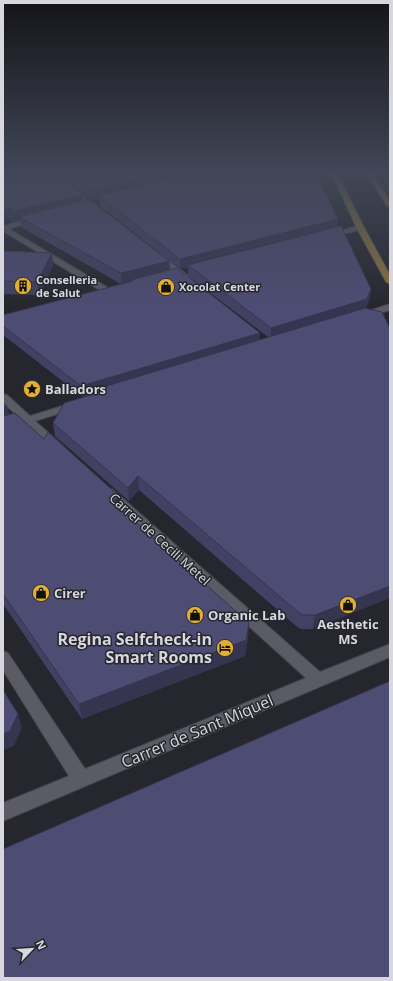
<svg xmlns="http://www.w3.org/2000/svg" width="393" height="981" font-family="'Open Sans',sans-serif">
	<style>
		.lines { fill: none; stroke-linecap: round; stroke-linejoin: round }
		.minor-casing { stroke: #43434a; stroke-width: 2 }
		.major-casing { stroke: #43434a; stroke-width: 2 }
		.minor { fill: #5a5b64; fill-rule: evenodd }
		.major { fill: #8b733c; fill-rule: evenodd }
		.wall { fill: #424163 }
		.shaded-wall { fill: #363550 }
		.building { fill: #4d4c73; stroke: #363550 }
		.labels { text-anchor: middle; stroke-width: 3; stroke-linejoin: round; paint-order: stroke }
		.far-poi-label { font-size: 11px; font-weight: bold; fill: #d7d7dd; stroke: #26262e; text-anchor: start }
		.poi-label { font-size: 13px; font-weight: bold; fill: #d7d7dd; stroke: #26262e; text-anchor: start }
		.street-label { font-size: 13px; fill: #d7d7dd; stroke: #26262e }
		.near-poi-label { font-size: 16px; font-weight: bold; fill: #d7d7dd; stroke: #26262e; text-anchor: end }
		.near-street-label { font-size: 16px; fill: #d7d7dd; stroke: #26262e }
	</style>
	<rect width="100%" height="100%" fill="#26262e"/>
	<g class="lines">
		<defs>
			<g id="minor">
				<path d="M49,173H55L101,209V211H97Z"/>
				<path d="M35,217L37,218V220L9,229L112,290L113,292L112,294H106L3,231V226Z"/>
				<path d="M360,225H363V229L328,238L324,236Z"/>
				<path d="M154,254H160L190,277V281H184L154,258Z"/>
				<path d="M390,304V310L362,319L358,316L359,314Z"/>
				<path d="M3,394L7,395L30,416L72,403H80L81,405L80,407L35,421L61,444L63,446L61,448H53L26,424L3,430V424L20,418L3,403Z"/>
				<path d="M108,488L112,489L320,672L390,644V657L3,821V803L69,776L3,670V651L8,653L85,769L306,678L104,495L102,492L104,489Z"/>
			</g>
			<g id="major">
				<path d="M331,173H337L364,227L390,275V284L386,282L356,227Z"/>
				<path d="M366,173H372L390,201V208L387,206Z"/>
			</g>
		</defs>
		<use href="#minor" class="minor-casing"/>
		<use href="#major" class="major-casing"/>
		<use href="#minor" class="minor"/>
		<use href="#major" class="major"/>
	</g>
	<g class="wall">
		<path d="M3,173L83,200L169,261L170,270L260,333L259,340L268,337L188,276V267L180,269L100,206V199L93,200L57,173H316L337,228L371,289L369,300L366,308L313,629H301L296,626L139,490L129,501L55,436L53,423L90,395L83,397L3,335V315L121,284L21,227L20,220L12,222L11,221L10,218L3,220Z"/>
		<path d="M3,251L52,253L53,266L39,295L3,294Z"/>
		<path d="M3,402L7,406L9,414L120,508L248,638L245,656L82,719L3,604Z"/>
	</g>
	<g class="shaded-wall">
		<path d="M164,173H198L99,196L100,199L93,200L92,191Z"/>
		<path d="M83,194L84,203L19,217L20,220L12,222L10,212H9L10,218L3,220V210L12,208Z"/>
		<path d="M338,219L337,229L188,265V267L180,269V259Z"/>
		<path d="M52,253L53,266L39,295L37,282Z"/>
		<path d="M169,261L170,272L133,281L131,280V282L121,285V273Z"/>
		<path d="M371,289L369,300L365,310L270,339L271,328Z"/>
		<path d="M260,333L259,343L90,391V395L83,397L81,386Z"/>
		<path d="M7,406L10,420L3,423V407Z"/>
		<path d="M138,476L139,490L129,501L128,488Z"/>
		<path d="M119,496L120,511L113,502Z"/>
		<path d="M390,586V598L313,629L315,615Z"/>
		<path d="M249,623L248,638L245,656L82,719L79,704Z"/>
		<path d="M18,714L22,728L14,746L3,750V734Z"/>
	</g>
	<g class="building">
		<path d="M3,173H56L83,194L10,212H9L12,208L3,210Z"/>
		<path d="M68,173H164L92,191Z"/>
		<path d="M188,173H316L338,219L180,259L99,196Z"/>
		<path d="M89,199L169,261L121,273L19,217Z"/>
		<path d="M341,226L371,289L367,299L271,328L188,265Z"/>
		<path d="M3,251L52,253L37,282L3,281Z"/>
		<path d="M177,268L260,333L81,386L3,326V315L133,281L131,280Z"/>
		<path d="M365,308L382,312L390,329V586L315,615H303L298,612L138,476L128,488L53,423L64,403L94,394L90,391Z"/>
		<path d="M3,402L7,406L3,407Z"/>
		<path d="M15,413L44,439L48,432L119,496L113,502L249,623L246,640L79,704L3,594V416Z"/>
		<path d="M390,681V978H3V849Z"/>
		<path d="M3,690L18,714L10,731L3,734Z"/>
	</g>
	<linearGradient id="sky" x2="0" y2="1"><stop stop-color="#151519"/><stop offset="0.56" stop-color="#414757"/><stop offset="1" stop-color="#414757" stop-opacity="0"/></linearGradient>
	<rect width="393" height="310" fill="url(#sky)"/>
	<defs>
		<symbol id="building-disc" viewBox="-11 -11 22 22"><circle r="9.5" fill="#e1af34" stroke="#26262e"/><path d="M-4-6H4V6H1V3H-1V6H-4ZM-2.5-4.3h1.7v1.8h-1.7ZM.8-4.3h1.7v1.8H.8ZM-2.5-1h1.7V.8h-1.7ZM.8-1h1.7V.8H.8Z" fill="#111"/></symbol>
		<symbol id="shop-disc" viewBox="-11 -11 22 22"><circle r="9.5" fill="#e1af34" stroke="#26262e"/><path d="M-5-2.5h2.3a2.7 3.5 0 0 1 5.4 0H5L5.5 6h-11ZM-1.5-2.5h3a1.5 2.3 0 0 0-3 0Z" fill="#111"/></symbol>
		<symbol id="sight-disc" viewBox="-11 -11 22 22"><circle r="9.5" fill="#e1af34" stroke="#26262e"/><path d="M0-6L1.8-2.2L6-1.7L2.9 1.2L3.7 5.4L0 3.3L-3.7 5.4L-2.9 1.2L-6-1.7L-1.8-2.2Z" fill="#111"/></symbol>
		<symbol id="hotel-disc" viewBox="-11 -11 22 22"><circle r="9.5" fill="#e1af34" stroke="#26262e"/><path d="M-6-4.5h1.5V1H6V5H4.5V3h-9V5H-6ZM-4 0a1.8 1.8 0 1 1 3.6 0ZM.5 0V-2.5h3Q6-2.5 6 0Z" fill="#111"/></symbol>
	</defs>
	<g fill-rule="evenodd">
		<use href="#building-disc" x="13" y="276" width="20" height="20"/>
		<use href="#shop-disc" x="156" y="277" width="20" height="20"/>
		<use href="#sight-disc" x="22" y="379" width="20" height="20"/>
		<use href="#shop-disc" x="31" y="583" width="20" height="20"/>
		<use href="#shop-disc" x="338" y="595" width="20" height="20"/>
		<use href="#shop-disc" x="185" y="605" width="20" height="20"/>
		<use href="#hotel-disc" x="215" y="638" width="20" height="20"/>
	</g>
	<g class="labels">
		<g class="far-poi-label">
			<text x="36" y="284">Conselleria<tspan x="36" dy="13">de Salut</tspan></text>
			<text x="179" y="291">Xocolat Center</text>
		</g>
		<g class="poi-label">
			<text x="45" y="394">Balladors</text>
			<text x="54" y="598">Cirer</text>
			<text x="208" y="620">Organic Lab</text>
			<text x="348" y="629" text-anchor="middle">Aesthetic<tspan x="348" dy="15">MS</tspan></text>
		</g>
		<g class="street-label">
			<text transform="translate(160 539) rotate(42)" y="5">Carrer de Cecili Metel</text>
		</g>
		<g class="near-poi-label">
			<text x="212" y="645">Regina Selfcheck-in<tspan x="212" dy="18">Smart Rooms</tspan></text>
		</g>
		<g class="near-street-label">
			<text transform="translate(197 731) rotate(-23)" y="6">Carrer de Sant Miquel</text>
		</g>
	</g>
	<rect width="393" height="981" fill="none" stroke="#d7d7dd" stroke-width="8"/>
	<g transform="translate(32 949) rotate(65)" stroke="#26262e" stroke-width="3" paint-order="stroke">
	<path d="M0-3L7 15L0 10L-7 15Z" fill="#d7d7dd"/>
	<text y="-6" font-size="11" font-weight="bold" text-anchor="middle" fill="#d7d7dd">N</text>
	</g>
</svg>
